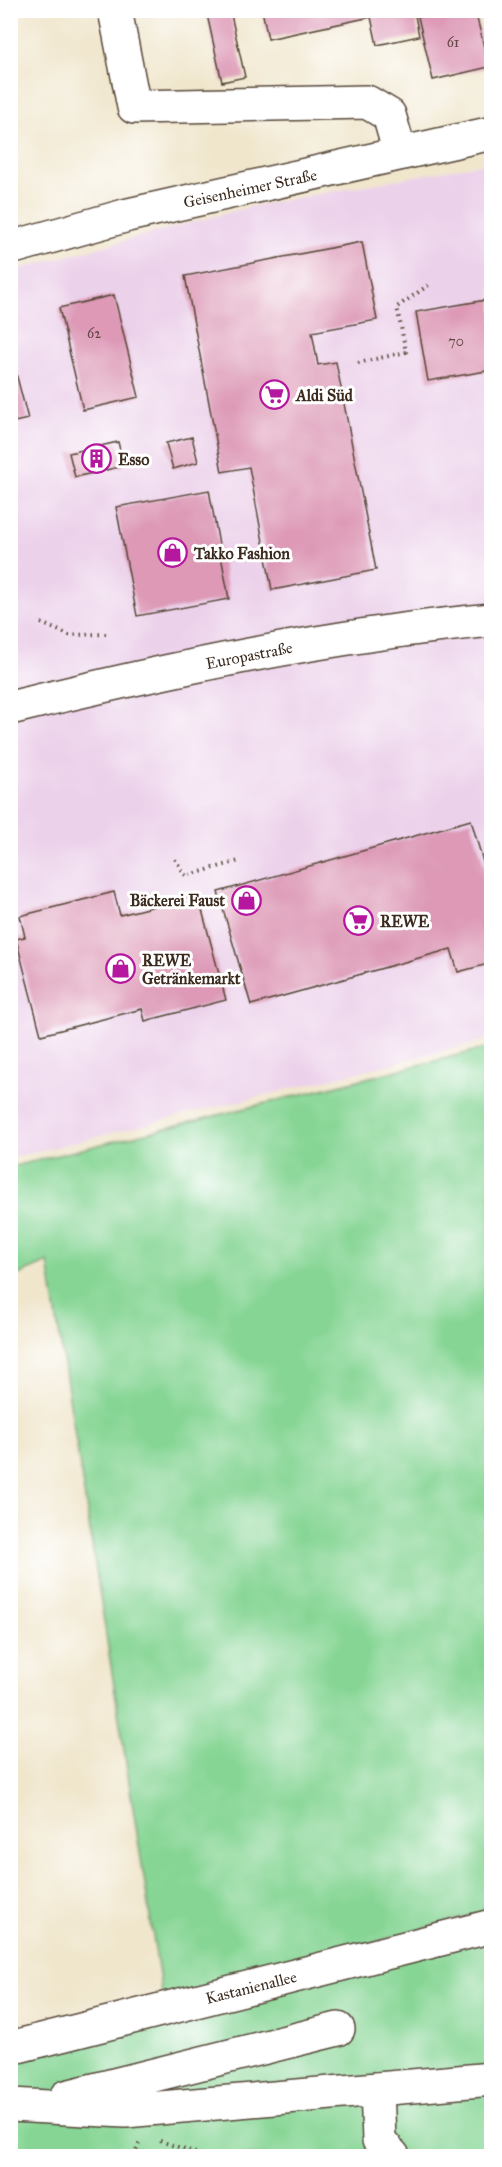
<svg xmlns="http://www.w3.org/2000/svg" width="502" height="2167" font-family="'IM FELL Great Primer',serif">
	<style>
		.built { fill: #ecd1ea }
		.green { fill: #86d594; stroke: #608059; stroke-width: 1.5 }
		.building { fill: #dd99b6 }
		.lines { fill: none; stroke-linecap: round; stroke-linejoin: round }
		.minor-casing { stroke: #564638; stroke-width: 36 }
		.major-casing { stroke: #564638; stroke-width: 36 }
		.path { stroke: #564638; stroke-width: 4; stroke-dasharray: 1.5 4.5; stroke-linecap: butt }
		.minor { stroke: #fff; stroke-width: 33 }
		.major { stroke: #fff; stroke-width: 33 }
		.labels { text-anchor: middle; stroke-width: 6; stroke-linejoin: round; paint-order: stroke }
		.number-label { font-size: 14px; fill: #644644 }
		.street-label { font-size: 16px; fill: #3b2a1e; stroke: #fff }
		.poi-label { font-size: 16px; font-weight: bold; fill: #3b2a1e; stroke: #fff; text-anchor: start }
	</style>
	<rect width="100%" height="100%" fill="#fff"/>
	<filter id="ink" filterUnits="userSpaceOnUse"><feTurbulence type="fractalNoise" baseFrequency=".0167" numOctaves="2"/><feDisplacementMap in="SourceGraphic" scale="12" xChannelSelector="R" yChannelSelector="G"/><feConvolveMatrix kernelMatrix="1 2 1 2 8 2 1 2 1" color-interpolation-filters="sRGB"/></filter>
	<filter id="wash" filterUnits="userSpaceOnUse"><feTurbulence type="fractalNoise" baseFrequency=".008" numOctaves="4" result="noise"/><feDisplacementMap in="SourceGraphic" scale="24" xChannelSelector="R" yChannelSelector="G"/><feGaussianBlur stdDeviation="1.35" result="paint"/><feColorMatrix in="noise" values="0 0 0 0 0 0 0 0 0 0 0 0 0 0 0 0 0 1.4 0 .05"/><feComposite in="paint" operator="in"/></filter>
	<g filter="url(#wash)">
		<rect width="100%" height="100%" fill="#f0e6cc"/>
		<path class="built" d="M491,162V1039L11,1158V271L253,206Z"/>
		<g class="green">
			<path d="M491,1047V1910L163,2000L48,1262L11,1278L10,1167Z"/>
			<path d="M491,1929V2156H11V2055Z"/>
		</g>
		<g id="blocks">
			<g class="building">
				<path d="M206,10H230L245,77L222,82Z"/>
				<path d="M262,10H414L419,36L377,45L371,17L268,39Z"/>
				<path d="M446,10H475L489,67L433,80L418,17Z"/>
				<path d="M492,14V46H491L484,16Z"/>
				<path d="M362,242L377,320L312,332L318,365L336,362L376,570L272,590L249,467L222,472L185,276Z"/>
				<path d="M114,295L139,397L83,410L59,308Z"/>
				<path d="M492,299V370L428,381L416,312Z"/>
				<path d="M10,350L28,419L10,423Z"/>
				<path d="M192,437L198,462L173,469L166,443Z"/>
				<path d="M118,442L124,466L75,477L69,453Z"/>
				<path d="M209,490L229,599L137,616L116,507Z"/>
				<path d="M471,820L492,893V963L458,972L451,949L251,1005L218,892Z"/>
				<path d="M114,892L120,915L198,895L226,1000L145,1021L142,1009L41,1035L16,939L25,937L20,916Z"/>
			</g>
		</g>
	</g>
	<g filter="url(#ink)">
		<use href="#blocks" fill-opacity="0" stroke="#564638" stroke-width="1.5"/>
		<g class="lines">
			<defs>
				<g id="minor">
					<path d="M115,10L134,107L367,102L389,115L400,153"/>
					<path d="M10,708C169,669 329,635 492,620"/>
					<path d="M10,2048L492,1926"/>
					<path d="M377,2089L379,2140L393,2156"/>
					<path d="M66,2097L338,2029"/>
					<path d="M10,2105L125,2111L492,2079"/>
				</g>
				<path id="major" d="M10,248L128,215L492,133"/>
			</defs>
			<use href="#minor" class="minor-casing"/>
			<use href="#major" class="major-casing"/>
			<g class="path">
				<path d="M358,363L406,352L397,307L430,284"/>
				<path d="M41,623L69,635L106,634"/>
				<path d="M175,859L186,876L239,861"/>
				<path d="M160,2141L205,2156"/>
				<path d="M134,2156L140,2142"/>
			</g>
			<use href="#minor" class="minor"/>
			<use href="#major" class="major"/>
		</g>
	</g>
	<defs>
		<symbol id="supermarket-ring" viewBox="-11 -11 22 22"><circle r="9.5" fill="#fff" stroke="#b5179e" stroke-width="1.5"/><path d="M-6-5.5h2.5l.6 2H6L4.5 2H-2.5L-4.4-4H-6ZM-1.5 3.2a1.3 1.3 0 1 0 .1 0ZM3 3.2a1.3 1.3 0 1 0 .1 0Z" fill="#b5179e"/></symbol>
		<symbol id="building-ring" viewBox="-11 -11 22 22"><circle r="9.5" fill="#fff" stroke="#b5179e" stroke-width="1.5"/><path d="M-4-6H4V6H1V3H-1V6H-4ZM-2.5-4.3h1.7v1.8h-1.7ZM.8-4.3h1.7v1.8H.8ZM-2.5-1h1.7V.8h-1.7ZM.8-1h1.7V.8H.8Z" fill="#b5179e"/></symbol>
		<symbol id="shop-ring" viewBox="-11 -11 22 22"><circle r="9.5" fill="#fff" stroke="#b5179e" stroke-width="1.5"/><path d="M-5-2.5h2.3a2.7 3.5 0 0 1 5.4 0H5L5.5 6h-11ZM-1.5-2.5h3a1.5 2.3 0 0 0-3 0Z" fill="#b5179e"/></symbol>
	</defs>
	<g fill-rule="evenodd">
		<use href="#supermarket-ring" x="258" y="378" width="33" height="33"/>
		<use href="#building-ring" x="80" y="442" width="33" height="33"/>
		<use href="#shop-ring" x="156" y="536" width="33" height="33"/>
		<use href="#shop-ring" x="230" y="884" width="33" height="33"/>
		<use href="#supermarket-ring" x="342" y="904" width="33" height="33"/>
		<use href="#shop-ring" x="104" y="952" width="33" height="33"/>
	</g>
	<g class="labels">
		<g class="number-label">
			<text x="453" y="47">61</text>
			<text x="94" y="338">62</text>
			<text x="456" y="346">70</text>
		</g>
		<g class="street-label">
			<text transform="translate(250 188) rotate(-12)" y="6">Geisenheimer Straße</text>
			<text transform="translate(249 655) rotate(-11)" y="6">Europastraße</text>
			<text transform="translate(251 1987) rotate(-14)" y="6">Kastanienallee</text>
		</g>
		<g class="poi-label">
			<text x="296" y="401">Aldi Süd</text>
			<text x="118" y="465">Esso</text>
			<text x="194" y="559">Takko Fashion</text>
			<text x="225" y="906" text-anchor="end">Bäckerei Faust</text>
			<text x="380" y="927">REWE</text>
			<text x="142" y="966">REWE<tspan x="142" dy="18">Getränkemarkt</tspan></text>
		</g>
	</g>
	<rect width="502" height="2167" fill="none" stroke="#fff" stroke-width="36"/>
</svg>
